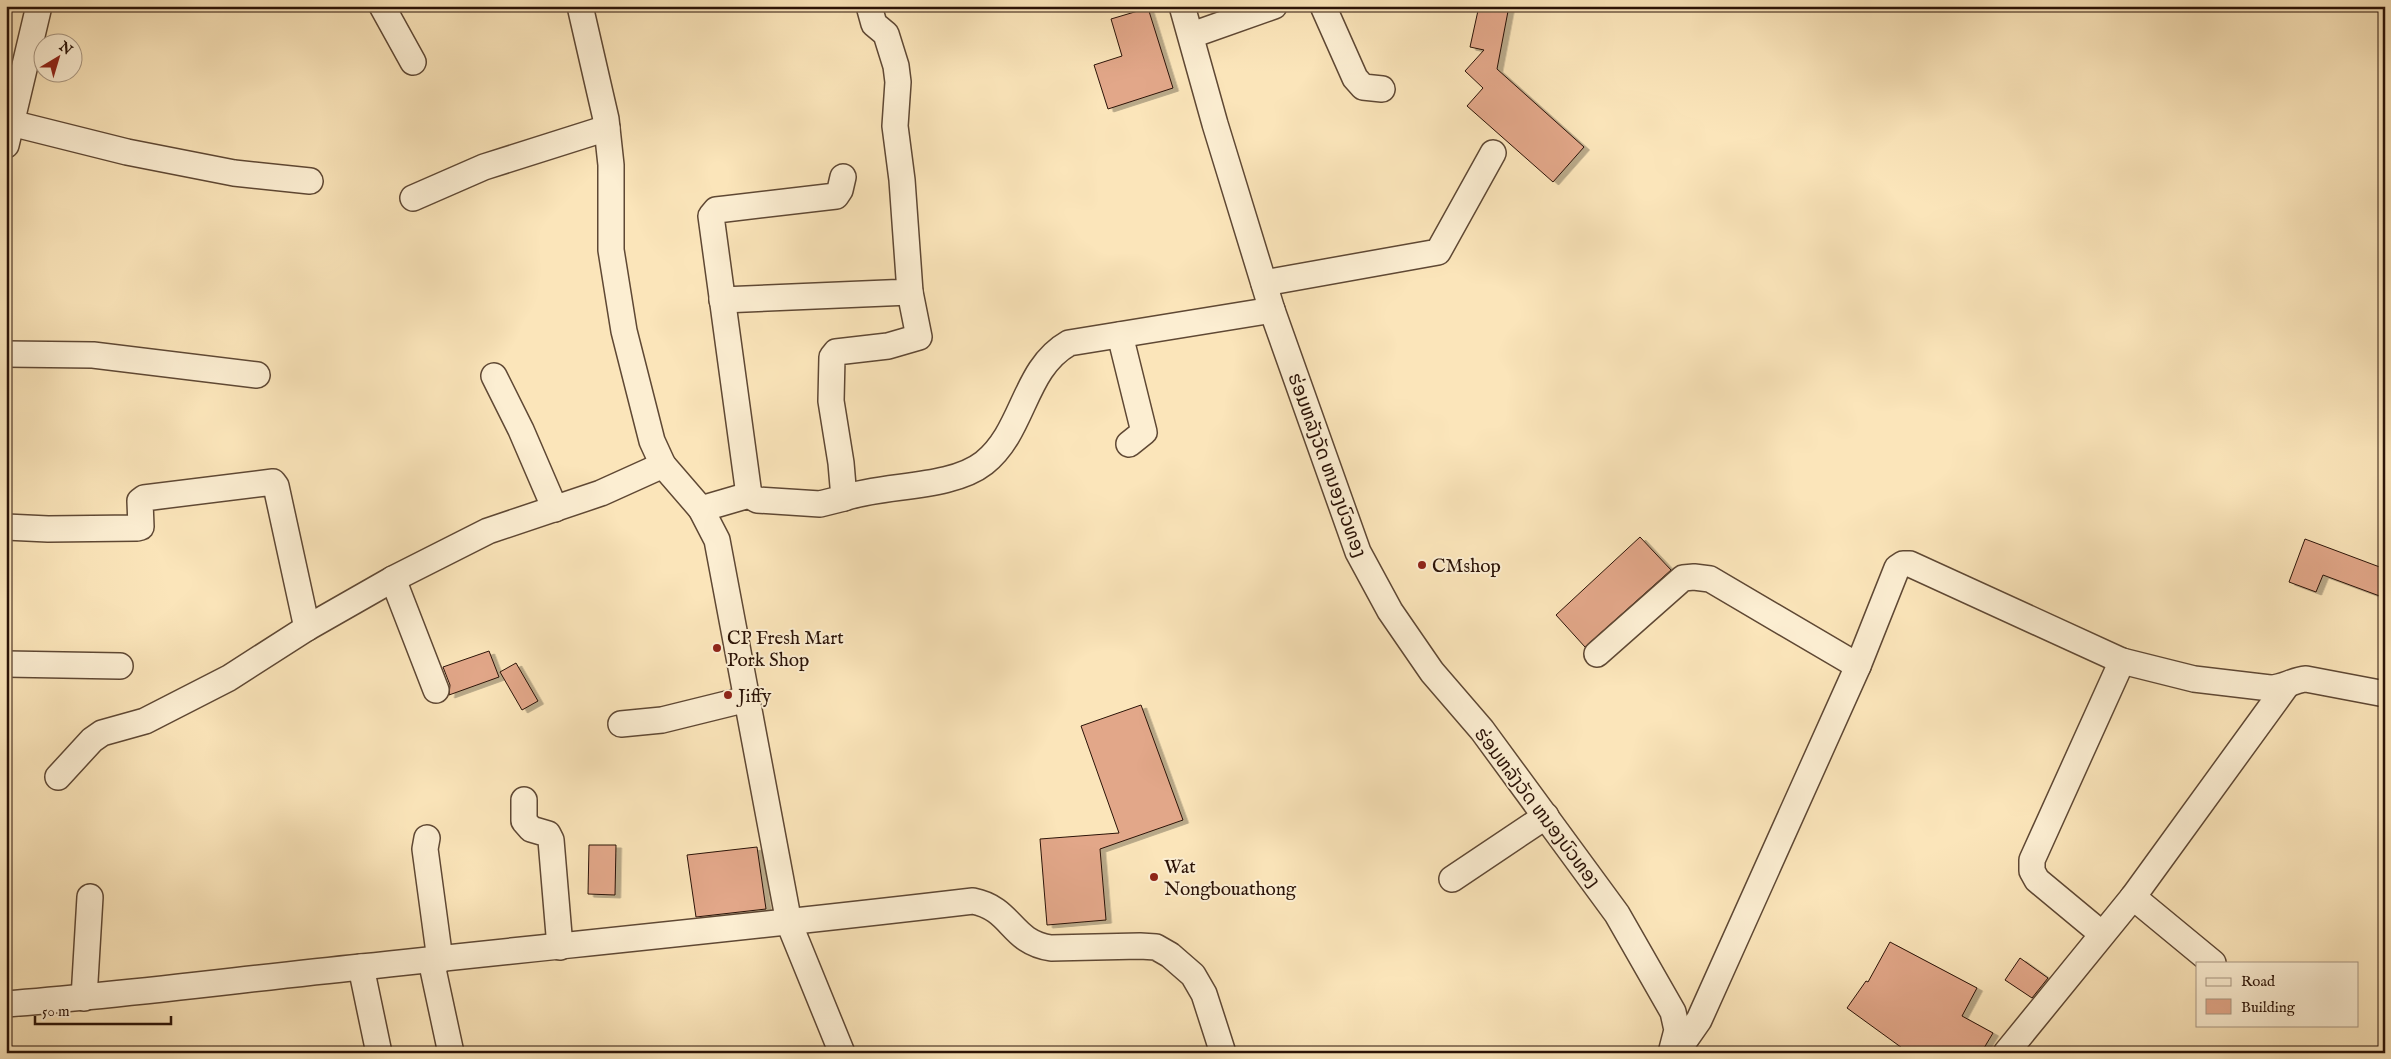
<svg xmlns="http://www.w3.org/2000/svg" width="2391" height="1059" font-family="'IM FELL English','Noto Sans Lao',serif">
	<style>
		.building { fill: #e2a789; stroke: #2b1307; filter: url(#shadow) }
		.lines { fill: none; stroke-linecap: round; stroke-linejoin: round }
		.minor-casing { stroke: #5f4834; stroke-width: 28 }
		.minor { stroke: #fceed2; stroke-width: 25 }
		.poi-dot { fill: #8f2418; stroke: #fceed2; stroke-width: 2 }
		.labels { text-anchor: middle; stroke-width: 4; stroke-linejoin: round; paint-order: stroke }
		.street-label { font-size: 19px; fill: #2b1307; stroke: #fceed2 }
		.poi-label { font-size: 19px; fill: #2b1307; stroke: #fceed2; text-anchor: start }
	</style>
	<defs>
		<filter id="shadow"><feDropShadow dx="5.5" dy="3" stdDeviation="0" flood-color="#0004"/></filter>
	</defs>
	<rect width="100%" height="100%" fill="#fbe5ba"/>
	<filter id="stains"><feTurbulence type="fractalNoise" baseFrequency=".004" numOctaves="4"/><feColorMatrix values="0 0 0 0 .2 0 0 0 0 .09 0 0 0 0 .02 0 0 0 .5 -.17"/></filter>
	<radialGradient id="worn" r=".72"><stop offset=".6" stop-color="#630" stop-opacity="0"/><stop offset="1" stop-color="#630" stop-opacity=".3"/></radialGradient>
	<g class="building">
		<path d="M1479,6H1509L1497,69L1584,147L1553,182L1467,106L1483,88L1465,71L1484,50L1470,47Z"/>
		<path d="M1148,8L1173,88L1108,109L1094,65L1122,56L1111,19Z"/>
		<path d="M1640,537L1671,570L1585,647L1556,615Z"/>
		<path d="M2305,539L2385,569V598L2323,575L2316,592L2289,582Z"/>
		<path d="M489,651L499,677L449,695L450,685L443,667Z"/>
		<path d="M516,663L538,701L522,710L500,672Z"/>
		<path d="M1141,705L1183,820L1100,849L1106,920L1047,925L1040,839L1119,833L1081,726Z"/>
		<path d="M589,845H616L615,895L588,894Z"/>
		<path d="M757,847L766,909L696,917L687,855Z"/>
		<path d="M1890,942L1977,988L1962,1016L1993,1033L1981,1053H1909L1847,1008L1866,981L1868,982Z"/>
		<path d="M2020,958L2048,978L2032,998L2005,980Z"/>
	</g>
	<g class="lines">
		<defs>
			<g id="minor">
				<path d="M382,6L413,62"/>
				<path d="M580,6L606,119L611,165V250L624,331L652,441L663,465L701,509L717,540L789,923L842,1053"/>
				<path d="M1182,6L1215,124L1272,310L1358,552L1390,611L1432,672L1482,730L1617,914L1673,1012L1677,1030L1671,1053"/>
				<path d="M1323,6L1355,78L1363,87L1382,89"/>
				<path d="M1192,35L1274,6"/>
				<path d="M11,123L127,152L234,173L310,181"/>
				<path d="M6,145L39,6"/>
				<path d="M413,198L484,167L607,128"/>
				<path d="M1264,283L1438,252L1493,153"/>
				<path d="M722,300L910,292L902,180L895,126L898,82L896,66L886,34L874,24L869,6"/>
				<path d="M1120,335L1144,432L1129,444"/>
				<path d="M6,354L93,355L257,375"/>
				<path d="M494,376L521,430L555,509"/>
				<path d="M749,495L711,216L716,210L725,209L836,196L840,190L843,177"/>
				<path d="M844,498C885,484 951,489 984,463C1025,430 1023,369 1069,343L1272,310"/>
				<path d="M701,509L749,495L757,500L820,504L844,498L841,463L831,401L832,357L836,352L888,346L919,337L910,292"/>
				<path d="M6,527L48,529L137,528L141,527L140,501L144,498L273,482L276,486L307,628"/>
				<path d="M393,579L436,690"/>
				<path d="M1597,654L1683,578L1694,577L1710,579L1858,666"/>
				<path d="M6,664L120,666"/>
				<path d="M621,724L662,720L747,699"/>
				<path d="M58,777L92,740L102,733L145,721L229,678L307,628L393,579L488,531L601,493L663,465"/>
				<path d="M524,800V821L531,829L548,834L551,840L560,947"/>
				<path d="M427,838L425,849L440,960"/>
				<path d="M1452,879L1546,816"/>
				<path d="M2133,897L2213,963"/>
				<path d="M2102,934L2037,880L2032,871V860L2122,661"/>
				<path d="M431,960L451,1053"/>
				<path d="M361,967L379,1053"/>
				<path d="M84,998L90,897"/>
				<path d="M6,1004C125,995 243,979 361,967C565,945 770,925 973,901C1013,909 1010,942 1051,948L1140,946L1156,947L1170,955L1193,975L1204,994L1223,1053"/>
				<path d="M1676,1053L1699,1020L1858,666L1897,568L1903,564H1910L2122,661L2194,679L2270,688C2283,688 2293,680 2306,679L2385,694"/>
				<path d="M2006,1053L2133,897L2287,685"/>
			</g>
		</defs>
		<use href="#minor" class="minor-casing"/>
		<use href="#minor" class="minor"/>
	</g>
	<g class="poi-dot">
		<circle cx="1422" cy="565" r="5"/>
		<circle cx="717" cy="648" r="5"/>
		<circle cx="728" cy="695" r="5"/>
		<circle cx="1154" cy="877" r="5"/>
	</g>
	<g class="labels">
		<g class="street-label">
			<text transform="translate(1328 465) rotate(70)" y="7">ຮ່ອມຫລັງວັດ ຫນອງບົວທອງ</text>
			<text transform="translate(1538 807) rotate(53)" y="7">ຮ່ອມຫລັງວັດ ຫນອງບົວທອງ</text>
		</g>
		<g class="poi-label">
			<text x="1432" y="572">CMshop</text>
			<text x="727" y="644">CP Fresh Mart<tspan x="727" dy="22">Pork Shop</tspan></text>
			<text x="738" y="702">Jiffy</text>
			<text x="1164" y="873">Wat<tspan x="1164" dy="22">Nongbouathong</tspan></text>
		</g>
	</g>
	<rect width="2391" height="1059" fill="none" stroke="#fbe5ba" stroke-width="25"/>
	<rect x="8" y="8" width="2376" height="1044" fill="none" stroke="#2b1307" stroke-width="2.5"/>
	<rect x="12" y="12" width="2366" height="1034" fill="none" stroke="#2b1307"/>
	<rect x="2196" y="962" width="162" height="65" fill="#fceed2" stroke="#a89681"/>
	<rect x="2206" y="978" width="25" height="8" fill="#fceed2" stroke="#a89681"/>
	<text x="2241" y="986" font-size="15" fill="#2b1307">Road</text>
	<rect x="2206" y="999" width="25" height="15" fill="#e2a789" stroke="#a89681"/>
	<text x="2241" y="1012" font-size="15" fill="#2b1307">Building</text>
	<g transform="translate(58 58) rotate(38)"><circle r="24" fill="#fceed2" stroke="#a89681"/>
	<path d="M0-4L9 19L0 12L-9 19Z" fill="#8f2418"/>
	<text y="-8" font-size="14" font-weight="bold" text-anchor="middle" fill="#2b1307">N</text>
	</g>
	<path d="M35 1016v8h136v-8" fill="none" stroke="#2b1307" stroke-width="2.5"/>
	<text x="42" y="1016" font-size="15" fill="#2b1307" stroke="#fceed2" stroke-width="4" paint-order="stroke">50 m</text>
	<rect width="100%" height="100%" filter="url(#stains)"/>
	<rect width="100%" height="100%" fill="url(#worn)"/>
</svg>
